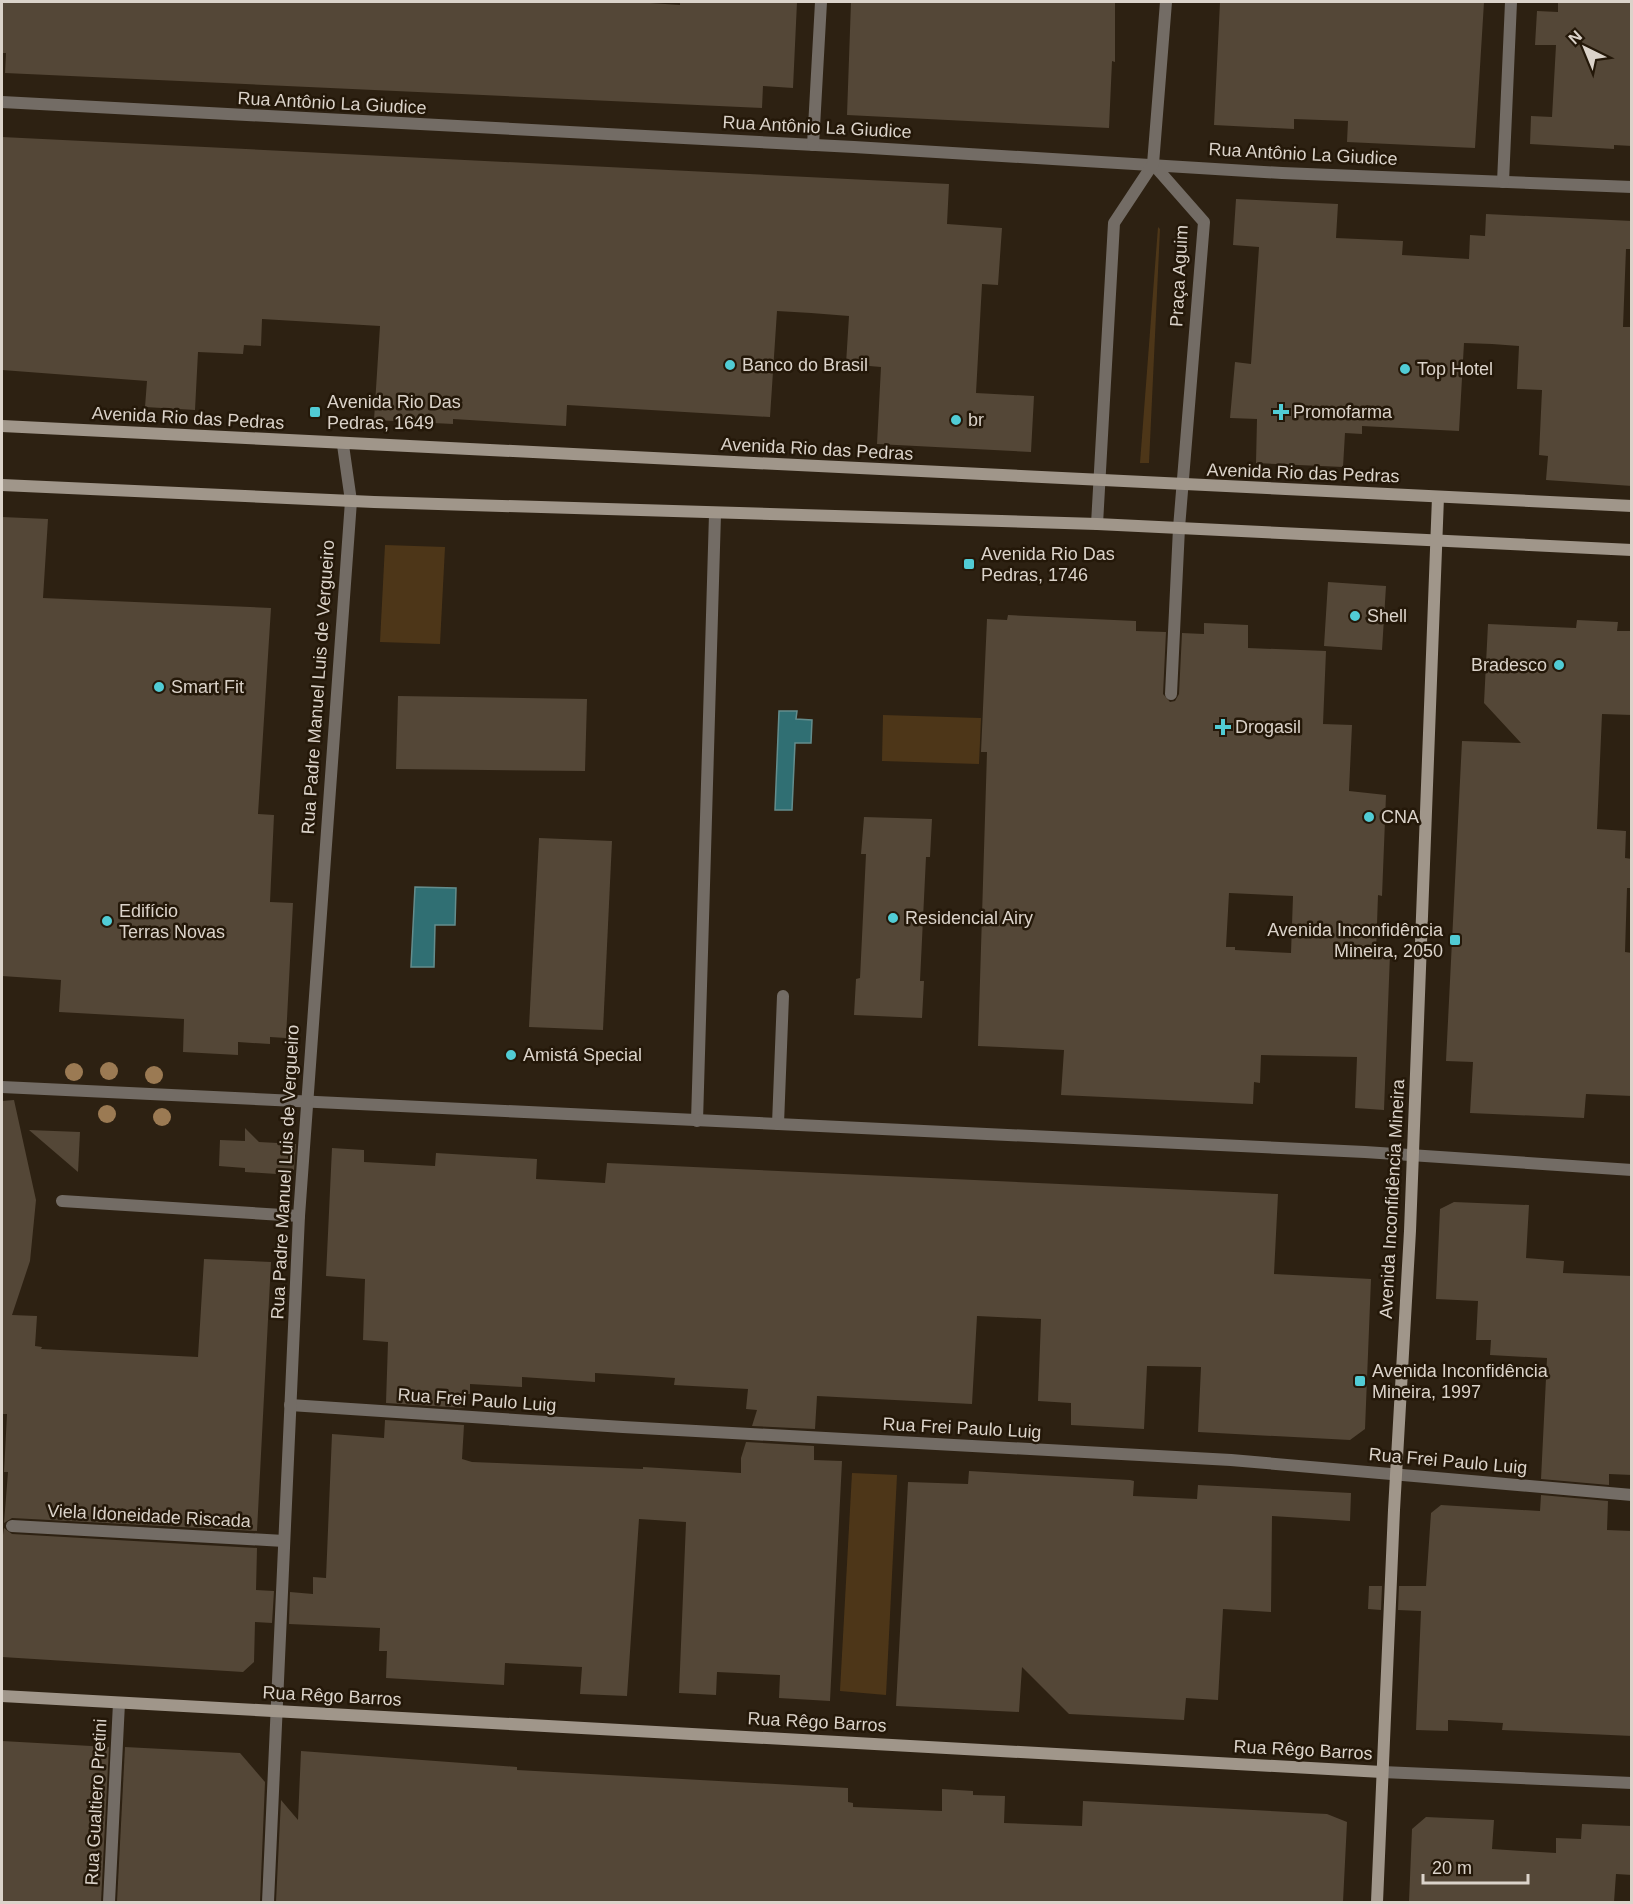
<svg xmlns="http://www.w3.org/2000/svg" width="1633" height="1904" font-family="Helvetica,sans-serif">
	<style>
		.green { fill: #4d3618 }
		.water { fill: #306f73; stroke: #638d8d; stroke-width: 1.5 }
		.building { fill: #544737; fill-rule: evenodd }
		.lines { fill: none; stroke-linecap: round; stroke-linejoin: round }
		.lane { stroke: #736c65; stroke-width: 12 }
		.street { stroke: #736c65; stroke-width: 12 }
		.secondary { stroke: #a0968a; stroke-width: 12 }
		.tree { fill: #9b7a53 }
		.poi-dot { fill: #51ccd5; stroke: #241809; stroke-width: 2 }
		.labels { text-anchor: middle; stroke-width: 5; stroke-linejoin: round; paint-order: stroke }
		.street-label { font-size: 18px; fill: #dbd3ca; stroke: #241809 }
		.poi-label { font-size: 18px; fill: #dbd3ca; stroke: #241809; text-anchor: start }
	</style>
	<rect width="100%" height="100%" fill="#2d2112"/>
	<g class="green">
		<path d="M1158,227L1160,229L1149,463H1140Z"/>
		<path d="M385,545L445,547L440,644L380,642Z"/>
		<path d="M883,715L981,718L979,764L882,761Z"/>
		<path d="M852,1473L897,1475L886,1695L840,1691Z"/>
	</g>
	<g class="water">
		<path d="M779,711H797L796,719L812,720L811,743H795L792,810H775Z"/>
		<path d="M415,887L456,888L455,925H435L434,967H411Z"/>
	</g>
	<g class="building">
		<path d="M2,2H636L680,5V2H797L793,88L763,86L762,108L5,73L6,53H2Z"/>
		<path d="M851,2H1115V62L1112,61L1109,128L847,115Z"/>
		<path d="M1220,2H1484L1475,148L1347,142L1348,121L1294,119V129L1214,125Z"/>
		<path d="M1558,2H1632V146L1614,145V149L1530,144L1531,116L1552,117L1556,45H1535L1537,11L1558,12Z"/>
		<path d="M2,137L949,184L947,224L1002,228L998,285L982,284L976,393L1034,396L1031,452L877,444L881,367L846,364L849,316L811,313L777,311L770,417L567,405L566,426L453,419V424L374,420L380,326L262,319L261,346L244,345L243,354L198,352L195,410L145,407L147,381L2,370Z"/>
		<path d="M1236,199L1338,204L1336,238L1403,241L1402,255L1469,259L1470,235L1485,236L1486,214L1632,221V249H1626L1623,327H1632V486L1546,480L1548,456L1539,455L1542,390L1517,389L1519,346L1492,344L1464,343L1459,431L1362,426V434L1345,433L1343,467L1256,463L1257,419L1230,418L1235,362L1251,364L1259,247L1233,245Z"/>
		<path d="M2,517L48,519L43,598L271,608L258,814L274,815L270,902L293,903L286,1038L270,1037V1044L238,1042V1055L183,1052L184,1019L59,1012L61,980L2,976Z"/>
		<path d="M1328,582L1386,586L1382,650L1324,646Z"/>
		<path d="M1008,615L1136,621V631L1166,632L1163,694L1170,702L1175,701L1179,694L1182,633L1204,634V623L1248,625V648L1326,651L1323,724L1352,725L1349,791L1386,795L1382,896L1378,895L1376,953L1390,954L1384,1110L1355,1108L1357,1057L1261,1055L1260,1083L1254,1082L1253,1104L1061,1095L1064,1050L978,1046L987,752H981L987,619L1007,620ZM1229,893L1293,896L1291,953L1235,950V947H1226Z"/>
		<path d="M1577,620L1618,622L1617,631H1632V715L1602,714L1597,829L1626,831L1625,858L1632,859V888H1627L1625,952L1632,953V1096L1586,1094L1584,1118L1470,1113L1473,1062L1446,1061L1462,741L1521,743L1484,703L1488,624L1576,628Z"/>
		<path d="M398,696L587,699L585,771L396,769Z"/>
		<path d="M864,817L932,819L930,857H926L920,981H924L922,1018L854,1015L856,979L860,978L866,854H861Z"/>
		<path d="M539,838L612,841L603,1030L529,1027Z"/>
		<path d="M14,1100L36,1200L30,1261L12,1315L37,1316L35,1346L42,1347L41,1349L198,1357L204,1259L271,1262L257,1531L12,1518L4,1523L8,1472H4L7,1414H2V1101Z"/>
		<path d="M245,1128L259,1142L296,1144L294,1170L287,1169L292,1175L245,1172V1168L219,1166L220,1140L245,1141Z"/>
		<path d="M29,1130L80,1132L78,1172Z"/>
		<path d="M332,1148L364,1150V1162L435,1166L436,1153L537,1159L536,1179L605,1183L607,1163L1278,1194L1274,1274L1371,1279L1365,1429L1350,1440L1198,1432L1201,1367L1147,1366L1144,1429L1071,1425V1403L1038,1401L1041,1319L977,1316L972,1404L817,1396L815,1429L752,1426L757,1410L746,1409L748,1389L674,1385L675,1378L646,1376L595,1373V1382L522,1377V1387L470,1384V1394H465V1408L386,1403L388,1342L363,1340L365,1279L326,1276Z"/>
		<path d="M1454,1202L1529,1205L1526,1258L1564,1261L1563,1273L1632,1276V1475L1609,1474V1485L1541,1479L1547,1358L1490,1355L1491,1340H1476L1478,1301L1436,1299L1440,1209Z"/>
		<path d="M385,1420L464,1425L462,1459L472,1462L643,1469V1467L741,1473V1458L746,1442L814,1446V1460L842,1461L830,1701L779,1698L780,1675L717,1672L716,1695L679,1693L686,1522L639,1519L627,1696L580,1694L582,1667L505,1663L504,1685L386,1678L387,1651H379L380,1628L289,1624L290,1592L313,1594V1577L326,1578L332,1434L384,1438Z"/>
		<path d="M969,1471L1130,1480L1134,1481L1133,1496L1197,1499L1198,1485L1351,1493L1350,1521L1272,1516L1271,1612L1223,1609L1218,1700L1186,1698L1184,1720L1069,1714L1022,1667L1019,1712L896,1706L908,1482L968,1484Z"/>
		<path d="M1541,1495L1608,1501L1607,1530L1632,1531V1736L1502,1730L1503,1723L1448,1720V1731L1416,1730L1421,1611L1398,1610L1399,1586H1426L1431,1513L1441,1505L1540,1511Z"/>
		<path d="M4,1528L12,1534L257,1548L256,1590L274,1591L272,1623L255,1622L254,1662L243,1672L2,1657V1542Z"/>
		<path d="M1369,1586H1382L1381,1610L1368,1609Z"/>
		<path d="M2,1741L109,1747L101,1902H2Z"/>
		<path d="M125,1747L240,1753L265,1782L260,1902H117Z"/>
		<path d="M301,1751L517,1767V1770L848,1788V1802L853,1803V1807L942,1811V1789L973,1791V1795L1005,1796L1004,1823L1082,1826L1083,1801L1327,1814L1347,1822L1343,1902H276L281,1800L298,1820Z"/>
		<path d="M1426,1817L1494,1820L1492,1849L1556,1853V1838L1581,1839L1582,1824L1632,1826V1875L1616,1874L1614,1902H1409L1412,1829Z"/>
	</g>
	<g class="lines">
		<g class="lane">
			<path d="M1171,694L1179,528"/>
			<path d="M697,1121L715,514"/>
			<path d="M778,1124L783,996"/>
			<path d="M62,1201L299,1216"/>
		</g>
		<g class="street">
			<path d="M2,102L854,147L1282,173L1632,187"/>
			<path d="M813,145L821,2"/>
			<path d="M1153,164L1204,222L1179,528"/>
			<path d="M1503,182L1511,2"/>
			<path d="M1097,524L1114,223L1153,164L1166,2"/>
			<path d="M2,1087L1365,1152L1632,1170"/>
			<path d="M290,1405L623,1427L1231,1460L1632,1495"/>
			<path d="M12,1526L284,1541"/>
			<path d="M1382,1772L1632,1783"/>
			<path d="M109,1902L119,1703"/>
			<path d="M268,1902L299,1216L351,501L343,445"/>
		</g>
		<g class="secondary">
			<path d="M2,426L1632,506"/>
			<path d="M2,485L374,502L1097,524L1632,550"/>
			<path d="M2,1696L1382,1772"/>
			<path d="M1377,1902L1394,1510L1410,1231L1438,497"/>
		</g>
	</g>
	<g class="tree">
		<circle cx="109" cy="1071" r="9"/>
		<circle cx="74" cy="1072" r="9"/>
		<circle cx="154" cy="1075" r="9"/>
		<circle cx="107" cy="1114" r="9"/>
		<circle cx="162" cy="1117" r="9"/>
	</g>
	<g class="poi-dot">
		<circle cx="730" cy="365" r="6"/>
		<circle cx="1405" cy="369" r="6"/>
		<rect x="309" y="406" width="12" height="12" rx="3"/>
		<path d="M1278 403h6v6h6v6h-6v6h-6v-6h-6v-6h6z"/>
		<circle cx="956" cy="420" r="6"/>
		<rect x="963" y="558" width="12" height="12" rx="3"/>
		<circle cx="1355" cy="616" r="6"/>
		<circle cx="1559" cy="665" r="6"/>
		<circle cx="159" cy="687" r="6"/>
		<path d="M1220 718h6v6h6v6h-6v6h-6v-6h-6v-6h6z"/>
		<circle cx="1369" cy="817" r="6"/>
		<circle cx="893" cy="918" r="6"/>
		<circle cx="107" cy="921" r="6"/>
		<rect x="1449" y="934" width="12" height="12" rx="3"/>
		<circle cx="511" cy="1055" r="6"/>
		<rect x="1354" y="1375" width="12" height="12" rx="3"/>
	</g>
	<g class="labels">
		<g class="street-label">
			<text transform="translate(332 103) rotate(3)" y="6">Rua Antônio La Giudice</text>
			<text transform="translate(817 127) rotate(3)" y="6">Rua Antônio La Giudice</text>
			<text transform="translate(1303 154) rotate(3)" y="6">Rua Antônio La Giudice</text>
			<text transform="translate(1179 276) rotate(-87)" y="6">Praça Aguim</text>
			<text transform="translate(188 418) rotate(3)" y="6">Avenida Rio das Pedras</text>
			<text transform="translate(817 449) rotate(3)" y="6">Avenida Rio das Pedras</text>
			<text transform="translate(1303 473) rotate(2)" y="6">Avenida Rio das Pedras</text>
			<text transform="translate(318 687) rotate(-86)" y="6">Rua Padre Manuel Luis de Vergueiro</text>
			<text transform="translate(285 1172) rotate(-87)" y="6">Rua Padre Manuel Luis de Vergueiro</text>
			<text transform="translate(1392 1199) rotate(-87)" y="6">Avenida Inconfidência Mineira</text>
			<text transform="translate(477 1400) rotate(4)" y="6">Rua Frei Paulo Luig</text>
			<text transform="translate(962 1428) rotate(3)" y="6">Rua Frei Paulo Luig</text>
			<text transform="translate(1448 1461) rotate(5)" y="6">Rua Frei Paulo Luig</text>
			<text transform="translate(149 1516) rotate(3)" y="6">Viela Idoneidade Riscada</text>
			<text transform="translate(332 1696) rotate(3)" y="6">Rua Rêgo Barros</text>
			<text transform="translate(817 1722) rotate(3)" y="6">Rua Rêgo Barros</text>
			<text transform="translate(1303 1750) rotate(3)" y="6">Rua Rêgo Barros</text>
			<text transform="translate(96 1802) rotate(-87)" y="6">Rua Gualtiero Pretini</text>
		</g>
		<g class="poi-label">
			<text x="742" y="371">Banco do Brasil</text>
			<text x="1417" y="375">Top Hotel</text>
			<text x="327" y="408">Avenida Rio Das<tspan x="327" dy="21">Pedras, 1649</tspan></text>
			<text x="1293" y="418">Promofarma</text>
			<text x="968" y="426">br</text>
			<text x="981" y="560">Avenida Rio Das<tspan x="981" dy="21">Pedras, 1746</tspan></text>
			<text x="1367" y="622">Shell</text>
			<text x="1547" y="671" text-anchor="end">Bradesco</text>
			<text x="171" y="693">Smart Fit</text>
			<text x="1235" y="733">Drogasil</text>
			<text x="1381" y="823">CNA</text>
			<text x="119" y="917">Edifício<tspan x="119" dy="21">Terras Novas</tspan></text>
			<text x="905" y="924">Residencial Airy</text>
			<text x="1443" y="936" text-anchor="end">Avenida Inconfidência<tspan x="1443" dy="21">Mineira, 2050</tspan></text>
			<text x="523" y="1061">Amistá Special</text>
			<text x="1372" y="1377">Avenida Inconfidência<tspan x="1372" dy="21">Mineira, 1997</tspan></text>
		</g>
	</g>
	<rect width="1633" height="1904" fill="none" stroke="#dbd3ca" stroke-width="6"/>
	<g transform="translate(1585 48) rotate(317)" stroke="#241809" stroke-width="4.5" paint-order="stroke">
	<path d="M0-4.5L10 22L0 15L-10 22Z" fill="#dbd3ca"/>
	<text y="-9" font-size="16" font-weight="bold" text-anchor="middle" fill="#dbd3ca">N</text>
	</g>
	<path d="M1423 1874v9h105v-9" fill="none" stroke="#dbd3ca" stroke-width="3"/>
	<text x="1432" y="1874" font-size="18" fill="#dbd3ca" stroke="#241809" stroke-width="4.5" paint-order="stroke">20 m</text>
</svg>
